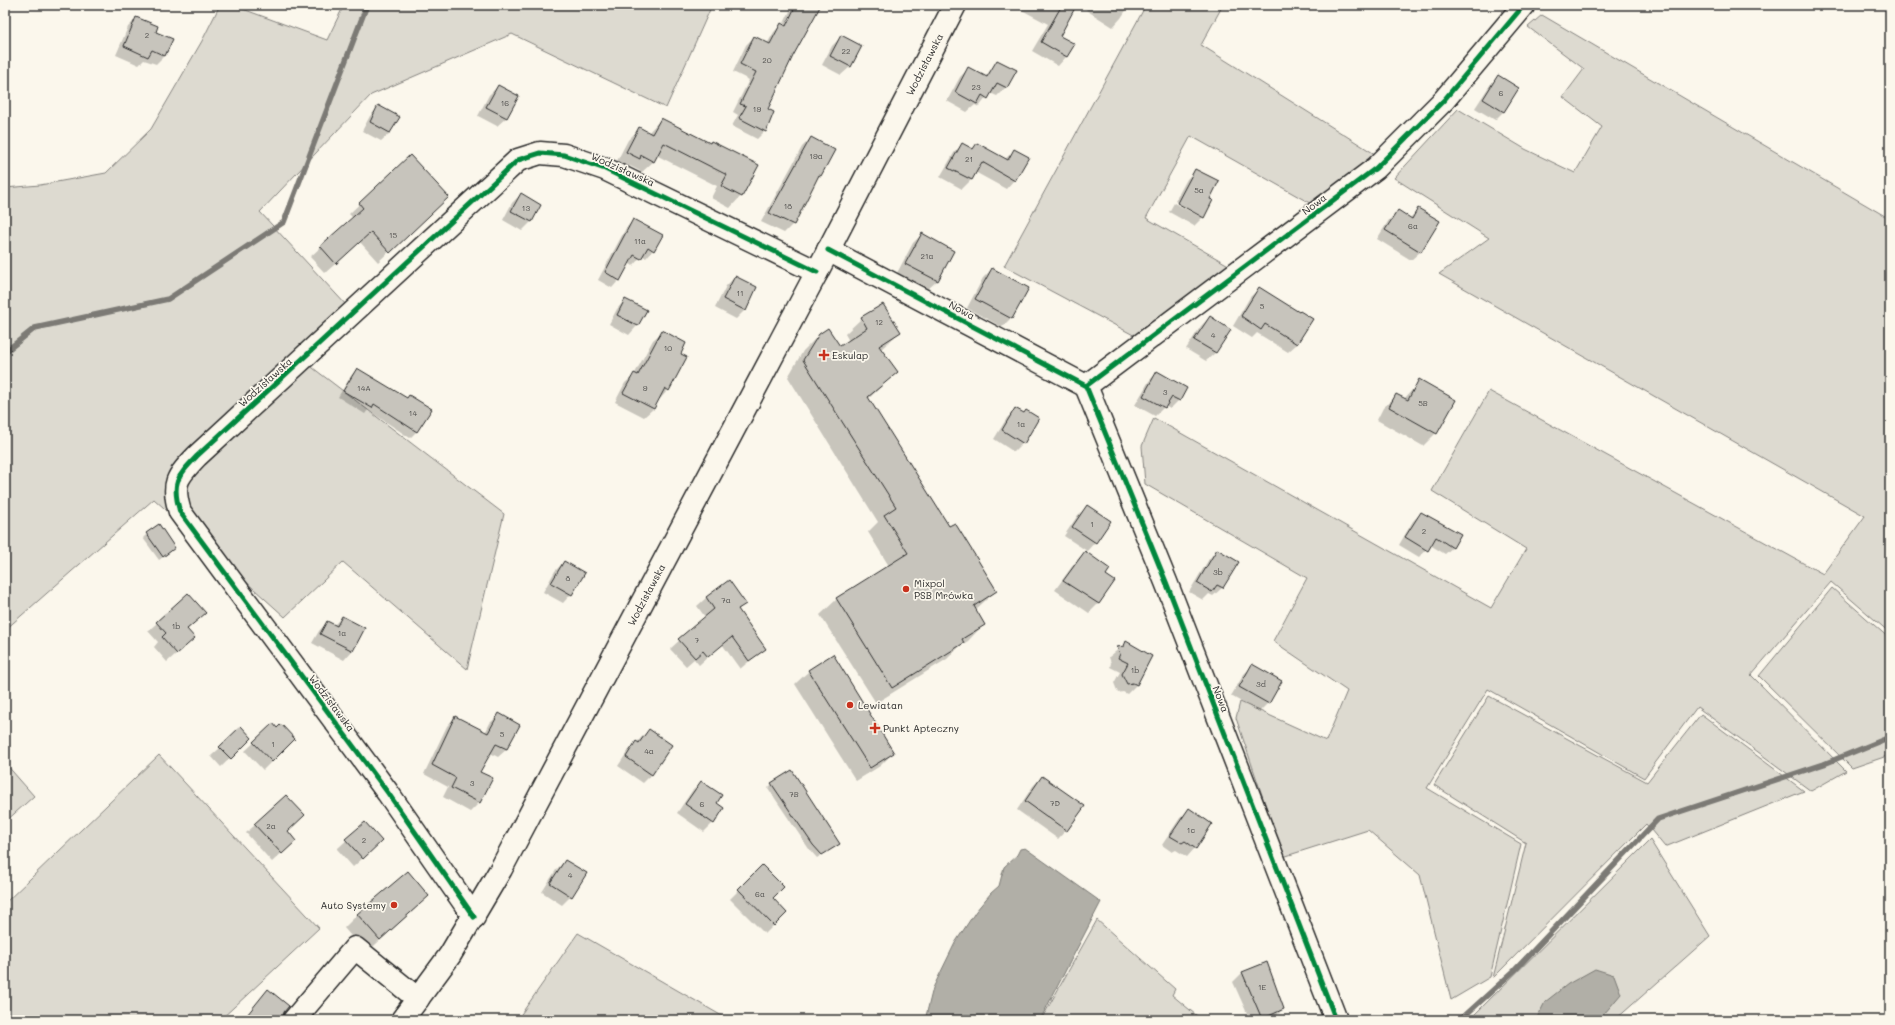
<svg xmlns="http://www.w3.org/2000/svg" width="1895" height="1025" font-family="Mali,sans-serif">
	<style>
		.green { fill: #dddad0; stroke: #84827e }
		.water { fill: #b1afa7; stroke: #7b7a75 }
		.shadow { fill: #0003 }
		.lines { fill: none; stroke-linecap: round; stroke-linejoin: round }
		.stream { stroke: #7b7a75; stroke-width: 5.5 }
		.building { fill: #c7c4bc; stroke: #2b2b2b }
		.minor-casing { stroke: #2b2b2b; stroke-width: 25 }
		.minor { stroke: #fbf7ec; stroke-width: 22 }
		.cycleway-casing { stroke: #fbf7ec; stroke-width: 8 }
		.cycleway { stroke: #00873e; stroke-width: 5 }
		.poi-dot { fill: #c8321e; stroke: #fbf7ec; stroke-width: 1.5 }
		.labels { text-anchor: middle; stroke-width: 3.5; stroke-linejoin: round; paint-order: stroke }
		.number-label { font-size: 8px; fill: #52514f }
		.street-label { font-size: 10px; fill: #2b2b2b; stroke: #fbf7ec }
		.poi-label { font-size: 10px; fill: #2b2b2b; stroke: #fbf7ec; text-anchor: start }
	</style>
	<rect width="100%" height="100%" fill="#fbf7ec"/>
	<filter id="ink" filterUnits="userSpaceOnUse"><feTurbulence type="fractalNoise" baseFrequency=".025" numOctaves="2"/><feDisplacementMap in="SourceGraphic" scale="8" xChannelSelector="R" yChannelSelector="G"/><feConvolveMatrix kernelMatrix="1 2 1 2 8 2 1 2 1" color-interpolation-filters="sRGB"/></filter>
	<g filter="url(#ink)">
		<g class="green">
			<path d="M220,5H232L327,40L344,5H712L666,108L512,34L371,95L260,212L348,307L296,355L504,514L467,669L343,562L285,617L154,499L5,630V188L40,185L106,173L151,129L202,41Z"/>
			<path d="M1146,5H1223L1201,45L1378,156L1315,206L1191,136L1146,218L1232,267L1139,338L1004,266Z"/>
			<path d="M1542,15L1890,219V633L1831,582L1751,675L1846,771L1811,791L1697,707L1644,778L1488,689L1427,788L1521,844L1490,977L1451,1000L1420,875L1368,830L1283,857L1236,718L1240,702L1326,741L1347,691L1273,641L1307,578L1145,484L1142,446L1154,418L1491,608L1526,549L1432,491L1489,391L1823,574L1865,516L1439,274L1489,238L1394,178L1458,109L1525,149L1575,173L1602,127L1563,97L1584,69L1528,27Z"/>
			<path d="M1832,588L1890,639V755L1852,768L1759,676Z"/>
			<path d="M1489,696L1647,782L1701,714L1804,791L1665,847L1646,824L1493,978L1526,843L1434,785Z"/>
			<path d="M159,755L319,928L220,1020H5V903Z"/>
			<path d="M5,763L34,796L5,822Z"/>
			<path d="M1650,840L1710,936L1615,1020H1469Z"/>
			<path d="M1097,920L1175,989L1172,995L1202,1020H1041Z"/>
			<path d="M578,933L729,1020H517Z"/>
		</g>
		<g class="water">
			<path d="M1025,848L1101,902L1040,1020H925L933,988L955,943L976,911L991,893L999,886L1004,867L1017,855L1020,849Z"/>
			<path d="M1595,969L1614,975L1621,994L1599,1020H1536L1545,1002L1568,984Z"/>
		</g>
		<g class="shadow">
			<path d="M793,5H817L766,109L765,131L757,139L732,126L738,115L733,112L749,80L733,72L746,45L754,37L767,44L774,32L782,24L783,25Z"/>
			<path d="M1020,5H1076L1059,36L1073,45L1066,57L1058,66L1032,51L1048,24L1018,8Z"/>
			<path d="M1089,5H1128L1129,6L1121,18L1113,27L1086,10Z"/>
			<path d="M137,18L155,32L164,56L156,64L144,60L139,65L116,55L128,27Z"/>
			<path d="M841,37L860,47L850,67L841,75L822,65L832,46Z"/>
			<path d="M998,61L1006,87L997,96L990,93L979,107L975,105L967,112L947,101L960,77L968,69L985,77Z"/>
			<path d="M1498,76L1504,111L1495,120L1475,108L1490,85Z"/>
			<path d="M498,86L517,97L506,118L497,126L478,116L489,95Z"/>
			<path d="M379,107L390,133L381,141L362,131L370,116Z"/>
			<path d="M661,119L710,144L741,196L730,208L711,198L717,186L656,155L654,161L642,172L630,166L628,169L616,163L628,140L639,129L648,133Z"/>
			<path d="M811,138L821,175L815,180L793,224L784,233L761,222L802,147Z"/>
			<path d="M962,144L972,149L977,144L1005,159L1015,150L1014,180L1006,189L975,172L971,180L962,189L940,177L954,153Z"/>
			<path d="M410,156L437,207L378,262L360,242L325,273L310,257L353,218L349,214Z"/>
			<path d="M1196,170L1209,199L1203,217L1194,226L1169,212L1174,203L1201,217V215L1175,201L1187,179Z"/>
			<path d="M521,194L540,205L531,222L522,231L503,220L512,203Z"/>
			<path d="M1419,209L1439,222L1420,252L1411,260L1377,239L1389,220L1398,211L1410,218Z"/>
			<path d="M633,221L653,250L646,258L642,255L633,266L629,263L619,280L612,288L598,280L626,228Z"/>
			<path d="M922,234L953,251L937,281L928,289L897,273L913,243Z"/>
			<path d="M992,269L1011,318L1002,327L967,308L983,278Z"/>
			<path d="M735,277L745,310L736,319L715,308L726,286Z"/>
			<path d="M1259,289L1297,344L1288,352L1257,333L1252,338L1233,326L1250,297Z"/>
			<path d="M625,300L645,310L637,326L629,335L609,324L617,309Z"/>
			<path d="M1210,317L1230,330L1215,353L1206,361L1186,349L1201,326Z"/>
			<path d="M862,318L900,332L880,350L897,372L868,399L949,528L996,591L975,610L984,624L968,641L960,646L947,659L876,703L820,615L837,599L889,566L868,532L878,522L788,377L803,351L820,334L839,347L849,341L845,334Z"/>
			<path d="M662,332L679,354L668,390L660,399L658,398L653,409L644,417L615,402L625,383L634,375L653,340Z"/>
			<path d="M357,369L417,431L410,438L368,410L365,414L338,397L351,376Z"/>
			<path d="M1158,372L1179,400L1170,409L1165,406L1155,416L1135,405L1149,381Z"/>
			<path d="M1420,381L1436,433L1423,446L1377,420L1383,408L1397,395L1404,399Z"/>
			<path d="M1016,409L1024,414L1023,443L1014,452L994,439L1007,418Z"/>
			<path d="M1087,507L1095,542L1087,551L1064,536L1078,515Z"/>
			<path d="M1421,513L1453,547L1445,554L1430,545L1419,557L1399,545L1413,521Z"/>
			<path d="M147,534L170,552L159,560L143,538Z"/>
			<path d="M1217,550L1238,562L1222,588L1213,596L1209,594L1203,600L1189,592L1209,559Z"/>
			<path d="M1085,552L1104,576L1114,581L1098,604L1089,613L1055,590L1076,561Z"/>
			<path d="M564,562L571,594L563,603L543,592L555,571Z"/>
			<path d="M729,582L744,604L738,610L765,648L740,669L722,644L699,665L694,659L686,666L670,649L705,617L697,606L706,598Z"/>
			<path d="M342,617L364,629L352,651L344,660L312,643L319,631L327,622L334,625Z"/>
			<path d="M196,621L187,630L185,646L167,662L154,647L158,642L148,631L157,623Z"/>
			<path d="M1126,643L1151,656L1136,685L1127,694L1123,692L1118,693L1114,683L1120,672L1110,667L1111,663L1109,657Z"/>
			<path d="M1253,666L1268,703L1259,712L1231,696L1244,674Z"/>
			<path d="M809,671L893,753L880,766L856,781L795,684Z"/>
			<path d="M499,715L507,749L498,757L490,753L479,772L492,779L479,803L470,812L443,797L448,787L424,774L447,726L455,717L485,733L490,723Z"/>
			<path d="M273,725L277,730L294,739L263,770L245,751Z"/>
			<path d="M649,730L652,774L643,783L618,766L628,751Z"/>
			<path d="M251,738L221,767L211,756L220,748Z"/>
			<path d="M1042,777L1066,830L1058,839L1017,810L1033,786Z"/>
			<path d="M701,782L716,803L713,823L704,832L677,813L692,791Z"/>
			<path d="M772,784L838,843L817,858L809,849L768,788Z"/>
			<path d="M1189,810L1195,848L1187,857L1176,850L1172,852L1162,845L1180,818Z"/>
			<path d="M365,823L372,850L353,867L337,849Z"/>
			<path d="M255,825L287,831L286,849L272,862L246,833Z"/>
			<path d="M565,861L571,896L562,905L542,892L556,870Z"/>
			<path d="M762,867L771,898L786,913L765,934L730,899Z"/>
			<path d="M415,909L366,953L344,928L358,914Z"/>
			<path d="M1266,964L1283,1009L1274,1018L1269,1020H1250L1233,982L1242,973Z"/>
		</g>
		<g class="lines">
			<g class="stream">
				<path d="M5,352L35,328L168,299L284,222L367,5"/>
				<path d="M1460,1020L1515,970L1658,819L1824,764L1890,737"/>
			</g>
		</g>
		<g class="building">
			<path d="M796,5H821L793,56L768,109L774,112L766,132L739,118L746,106L740,104L756,72L740,64L754,36L770,44L781,23L786,26Z"/>
			<path d="M1062,5L1076,6L1060,36L1075,44L1067,57L1041,42Z"/>
			<path d="M136,17L158,26L156,32L173,39L165,56L152,50L148,57L124,46Z"/>
			<path d="M841,35L862,46L851,67L830,56Z"/>
			<path d="M997,60L1017,70L1007,88L997,83L988,99L982,95L977,104L955,92L968,67L987,77Z"/>
			<path d="M1498,75L1519,88L1504,112L1483,99Z"/>
			<path d="M498,85L519,96L507,118L486,107Z"/>
			<path d="M378,105L400,117L390,133L370,122Z"/>
			<path d="M661,118L710,143L711,141L759,165L742,197L721,186L727,175L664,143L654,162L641,155L640,159L626,152L639,127L652,134Z"/>
			<path d="M811,137L835,150L821,176L819,175L794,225L769,213Z"/>
			<path d="M962,143L973,149L977,143L1008,160L1014,149L1029,157L1015,181L982,162L972,180L948,168Z"/>
			<path d="M410,155L449,197L390,253L371,232L336,264L320,246L363,208L359,203Z"/>
			<path d="M1195,169L1219,181L1210,199L1213,200L1204,218L1177,203Z"/>
			<path d="M521,193L541,205L532,222L511,211Z"/>
			<path d="M1418,208L1440,221L1421,252L1385,230L1398,210L1412,219Z"/>
			<path d="M633,219L663,235L654,251L648,247L641,259L634,255L620,281L605,272Z"/>
			<path d="M922,233L954,251L938,281L905,264Z"/>
			<path d="M992,268L1029,288L1012,319L975,299Z"/>
			<path d="M735,276L757,287L746,311L723,299Z"/>
			<path d="M1259,287L1299,312L1300,311L1313,319L1297,344L1265,324L1261,330L1241,316Z"/>
			<path d="M625,299L647,310L638,326L617,315Z"/>
			<path d="M883,304L901,332L879,346L898,372L868,397L949,526L955,523L997,591L974,606L985,625L962,639L964,643L892,688L836,598L908,553L884,515L896,507L803,360L819,334L828,328L840,346L867,328L861,317Z"/>
			<path d="M1210,316L1231,330L1216,353L1194,340Z"/>
			<path d="M662,330L686,343L681,354L687,357L669,391L665,388L654,409L623,393L634,373L638,375Z"/>
			<path d="M357,368L407,398L409,395L432,409L417,432L374,404L372,408L343,391Z"/>
			<path d="M1157,371L1187,388L1180,401L1172,397L1165,408L1143,396Z"/>
			<path d="M1419,379L1456,400L1437,434L1389,407L1396,394L1408,400Z"/>
			<path d="M1015,408L1024,413L1026,410L1039,418L1024,444L1002,430Z"/>
			<path d="M1087,505L1111,521L1096,543L1072,527Z"/>
			<path d="M1421,512L1461,534L1453,548L1436,537L1428,551L1405,537Z"/>
			<path d="M159,524L175,548L163,557L146,533Z"/>
			<path d="M1217,549L1239,562L1223,588L1217,585L1212,592L1197,583Z"/>
			<path d="M1085,551L1110,569L1106,575L1115,581L1099,604L1063,581Z"/>
			<path d="M564,561L585,573L572,595L551,583Z"/>
			<path d="M729,580L746,604L738,609L766,649L749,661L732,637L708,657L703,651L695,658L678,639L714,609L706,597Z"/>
			<path d="M188,593L206,613L187,629L195,638L177,654L162,637L166,633L156,622Z"/>
			<path d="M342,616L365,628L353,651L320,634L327,621L337,626Z"/>
			<path d="M1126,641L1152,656L1137,685L1133,683L1127,684L1122,674L1128,663L1118,658L1120,654L1117,647L1124,646Z"/>
			<path d="M833,654L894,753L870,768L808,670Z"/>
			<path d="M1252,664L1282,681L1269,704L1239,687Z"/>
			<path d="M499,713L520,725L507,749L496,744L480,772L493,778L480,803L451,788L456,778L432,765L455,716L488,733Z"/>
			<path d="M273,723L277,728L281,724L295,739L272,762L253,742Z"/>
			<path d="M241,726L252,738L231,759L219,747Z"/>
			<path d="M649,729L672,745L652,775L626,757L636,741L639,743Z"/>
			<path d="M792,770L840,844L822,855L813,845L771,783Z"/>
			<path d="M1042,776L1085,806L1067,831L1025,801Z"/>
			<path d="M701,781L722,795L717,803L724,808L714,824L685,804Z"/>
			<path d="M286,795L305,815L288,831L296,841L282,854L254,824Z"/>
			<path d="M1189,808L1212,824L1196,849L1185,841L1182,843L1170,836Z"/>
			<path d="M365,822L382,841L363,859L345,839Z"/>
			<path d="M565,860L587,873L572,897L550,883Z"/>
			<path d="M762,865L784,887L773,898L787,913L774,926L738,889Z"/>
			<path d="M408,871L429,896L380,940L357,914Z"/>
			<path d="M1267,962L1284,1009L1262,1019L1242,972Z"/>
			<path d="M268,989L289,1006L284,1012L282,1020H243Z"/>
		</g>
		<g class="lines">
			<defs>
				<g id="minor">
					<path d="M828,250L1086,386L1376,168L1444,100L1524,5"/>
					<path d="M1086,386L1166,582L1336,1020"/>
					<path d="M474,917L388,793L180,512C171,483 177,477 197,456L518,160L540,153L564,155L605,169L817,272"/>
					<path d="M294,1020L355,948L418,999"/>
					<path id="s1" d="M402,1020L450,955L501,869L817,272L955,5"/>
				</g>
			</defs>
			<use href="#minor" class="minor-casing"/>
			<use href="#minor" class="minor"/>
			<defs>
				<g id="cycleway">
					<path d="M828,250L1086,386L1376,168L1444,100L1524,5"/>
					<path d="M1086,386L1166,582L1336,1020"/>
					<path d="M474,917L388,793L180,512C171,483 177,477 197,456L518,160L540,153L564,155L605,169L817,272"/>
				</g>
			</defs>
			<use href="#cycleway" class="cycleway-casing"/>
			<use href="#cycleway" class="cycleway"/>
		</g>
	</g>
	<g class="poi-dot">
		<path d="M822 349h4v4h4v4h-4v4h-4v-4h-4v-4h4z"/>
		<circle cx="906" cy="589" r="4"/>
		<circle cx="850" cy="705" r="4"/>
		<path d="M873 722h4v4h4v4h-4v4h-4v-4h-4v-4h4z"/>
		<circle cx="394" cy="905" r="4"/>
	</g>
	<g class="labels">
		<g class="number-label">
			<text x="147" y="38">2</text>
			<text x="846" y="54">22</text>
			<text x="767" y="63">20</text>
			<text x="976" y="90">23</text>
			<text x="1501" y="96">6</text>
			<text x="505" y="106">16</text>
			<text x="757" y="112">19</text>
			<text x="816" y="159">19a</text>
			<text x="969" y="162">21</text>
			<text x="1199" y="193">5a</text>
			<text x="788" y="209">18</text>
			<text x="526" y="211">13</text>
			<text x="1413" y="229">6a</text>
			<text x="393" y="238">15</text>
			<text x="640" y="244">11a</text>
			<text x="927" y="259">21a</text>
			<text x="740" y="296">11</text>
			<text x="1262" y="309">5</text>
			<text x="879" y="325">12</text>
			<text x="1213" y="338">4</text>
			<text x="668" y="351">10</text>
			<text x="364" y="391">14A</text>
			<text x="645" y="391">9</text>
			<text x="1165" y="395">3</text>
			<text x="1423" y="406">5B</text>
			<text x="413" y="416">14</text>
			<text x="1021" y="427">1a</text>
			<text x="1092" y="527">1</text>
			<text x="1424" y="534">2</text>
			<text x="1218" y="575">3b</text>
			<text x="568" y="581">8</text>
			<text x="726" y="603">7a</text>
			<text x="176" y="629">1b</text>
			<text x="342" y="636">1a</text>
			<text x="697" y="643">7</text>
			<text x="1135" y="673">1b</text>
			<text x="1261" y="687">3d</text>
			<text x="502" y="737">5</text>
			<text x="273" y="747">1</text>
			<text x="649" y="754">4a</text>
			<text x="472" y="786">3</text>
			<text x="794" y="797">7B</text>
			<text x="1055" y="806">7D</text>
			<text x="702" y="807">6</text>
			<text x="271" y="829">2a</text>
			<text x="1191" y="833">1c</text>
			<text x="364" y="843">2</text>
			<text x="570" y="878">4</text>
			<text x="760" y="897">6a</text>
			<text x="1262" y="990">1E</text>
		</g>
		<g class="street-label">
			<text dy="4" stroke="none"><textPath href="#s1" startOffset="1090">Wodzisławska</textPath></text>
			<text transform="translate(623 169) rotate(24)" y="4">Wodzisławska</text>
			<text transform="translate(1314 204) rotate(-37)" y="4">Nowa</text>
			<text transform="translate(962 310) rotate(28)" y="4">Nowa</text>
			<text transform="translate(265 382) rotate(-42)" y="4">Wodzisławska</text>
			<text dy="4" stroke="none"><textPath href="#s1" startOffset="491">Wodzisławska</textPath></text>
			<text transform="translate(1221 699) rotate(69)" y="4">Nowa</text>
			<text transform="translate(332 703) rotate(53)" y="4">Wodzisławska</text>
		</g>
		<g class="poi-label">
			<text x="832" y="359">Eskulap</text>
			<text x="914" y="587">Mixpol<tspan x="914" dy="12">PSB Mrówka</tspan></text>
			<text x="858" y="709">Lewiatan</text>
			<text x="883" y="732">Punkt Apteczny</text>
			<text x="386" y="909" text-anchor="end">Auto Systemy</text>
		</g>
	</g>
	<rect width="1895" height="1025" fill="none" stroke="#fbf7ec" stroke-width="20"/>
	<rect x="10" y="10" width="1875" height="1005" fill="none" stroke="#2b2b2b" stroke-width="1.5" filter="url(#ink)"/>
</svg>
